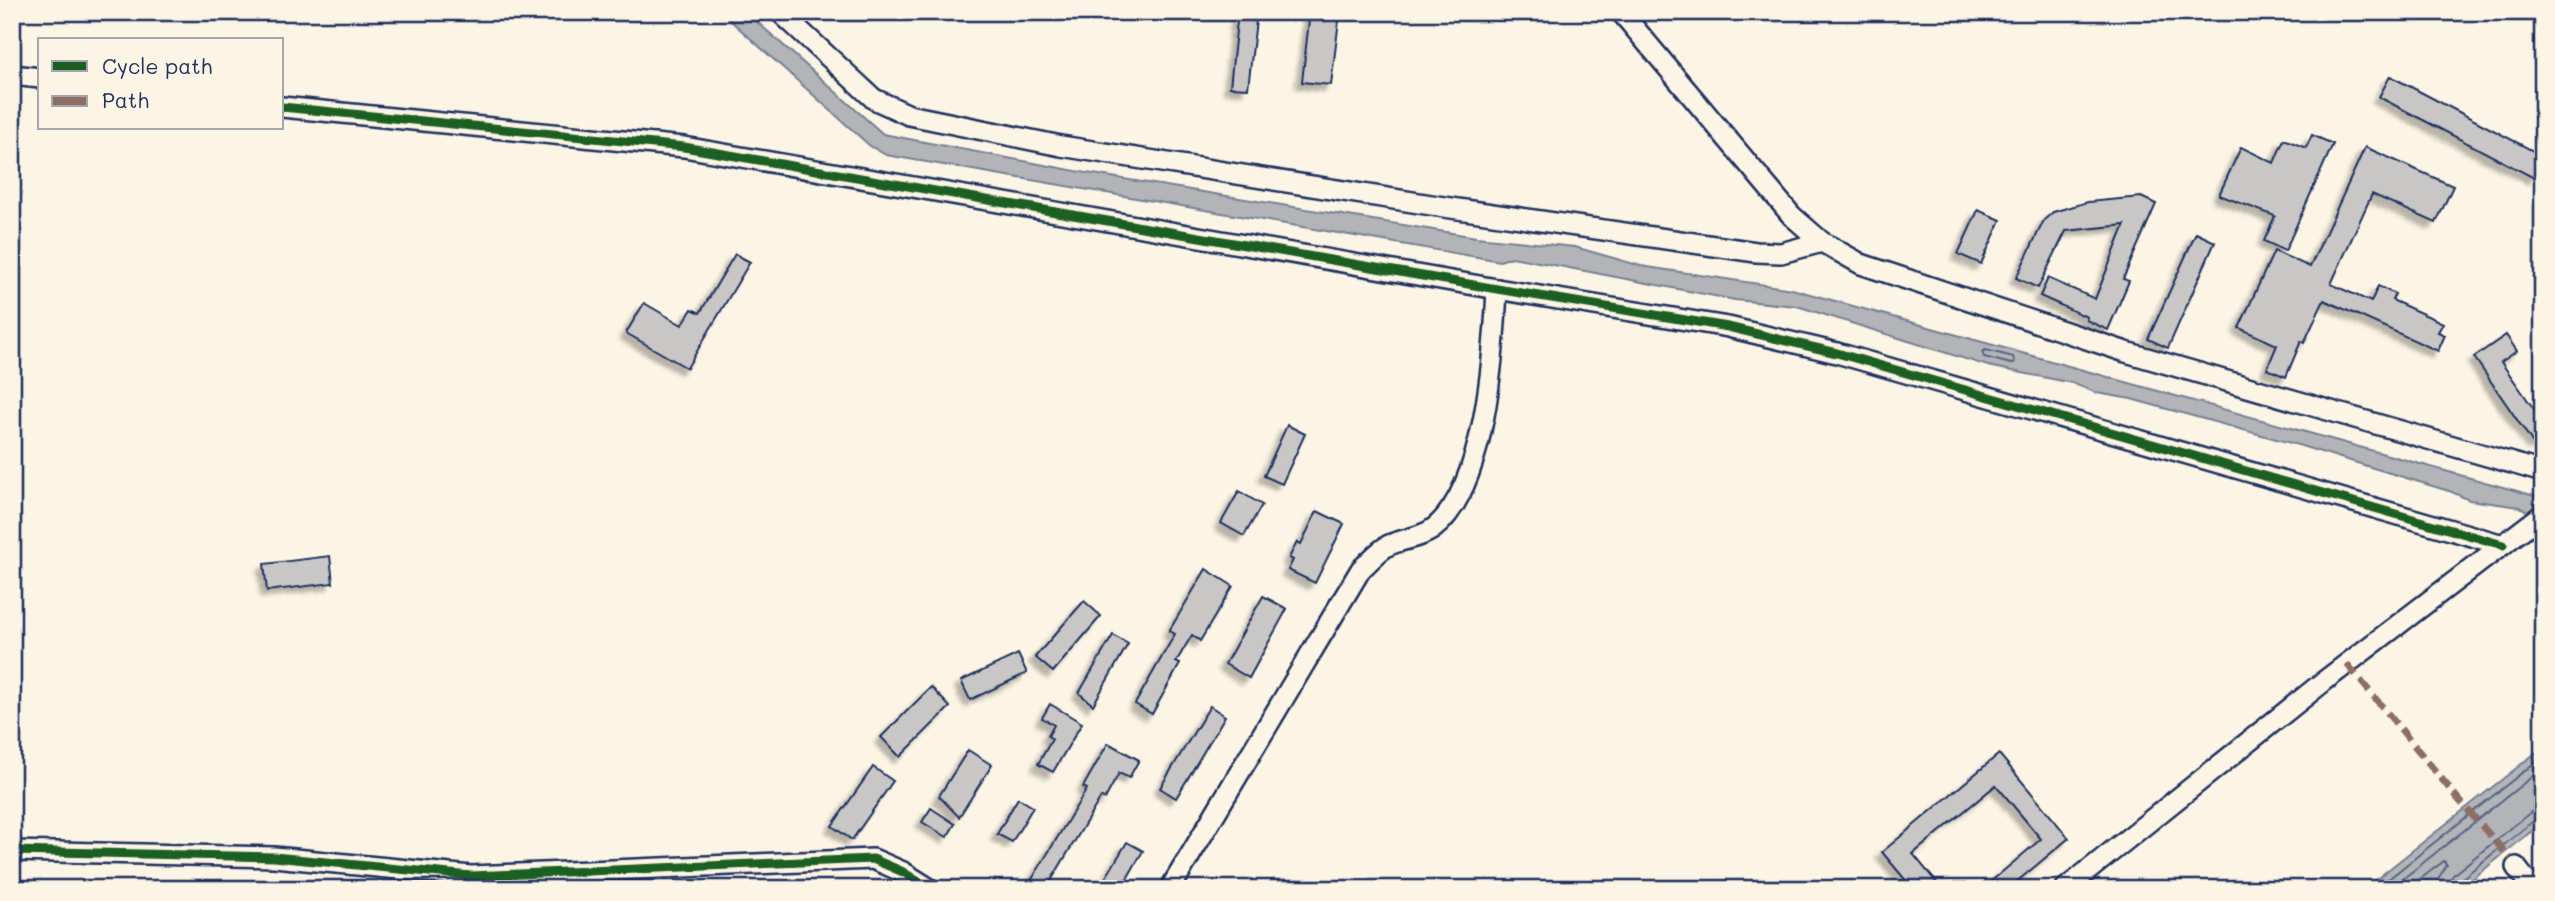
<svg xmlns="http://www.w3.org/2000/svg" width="2555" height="901" font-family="Mali,sans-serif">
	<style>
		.water { fill: #b2b4b8; stroke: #767f94; stroke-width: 2 }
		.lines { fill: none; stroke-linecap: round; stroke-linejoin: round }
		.shore { stroke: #576482; stroke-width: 2 }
		.building { fill: #c8c7c6; stroke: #1b2f5e; stroke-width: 2; filter: url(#shadow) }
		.street-casing { stroke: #1b2f5e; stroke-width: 24 }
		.street { stroke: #fcf5e5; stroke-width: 19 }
		.quiet { stroke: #8d6e63; stroke-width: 7; stroke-dasharray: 14 7; stroke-linecap: butt }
		.cycleway-casing { stroke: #fcf5e5; stroke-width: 13 }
		.cycleway { stroke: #1b5e20; stroke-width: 9 }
	</style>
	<defs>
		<filter id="shadow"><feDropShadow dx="-6" dy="6" stdDeviation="2" flood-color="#0004"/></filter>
	</defs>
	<rect width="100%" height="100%" fill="#fcf5e5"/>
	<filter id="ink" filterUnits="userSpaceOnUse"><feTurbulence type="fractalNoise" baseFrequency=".0143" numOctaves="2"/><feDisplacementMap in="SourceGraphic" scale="14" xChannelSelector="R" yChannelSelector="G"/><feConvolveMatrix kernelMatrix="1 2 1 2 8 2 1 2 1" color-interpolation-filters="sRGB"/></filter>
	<g filter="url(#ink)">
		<g class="water">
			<path d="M721,12H746L883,134L1081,172L1476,237L1575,247L1641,266L1792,289L2535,496L2543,499V521L2520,507L2469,500L2452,492L2298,445L2131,399L2097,393L2072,383L1988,366L1797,306L1735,300L1512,257L1500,261L886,155L870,146Z"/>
			<path d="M2543,747V822L2460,889H2364Z"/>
		</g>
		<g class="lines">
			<g class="shore">
				<path d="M1986,350L2013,357L2015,362L2011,364L1984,357L1982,352Z"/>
				<path d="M2376,889L2543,756"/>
				<path d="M2390,889L2543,768"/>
				<path d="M2407,889L2444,861L2447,865L2439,877L2437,889"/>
				<path d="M2448,889L2449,881L2454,874L2531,812L2543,809"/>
				<path d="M2457,889L2460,880L2536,819L2543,817"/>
			</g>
		</g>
		<g class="building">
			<path d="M1238,12H1257L1248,88L1230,87Z"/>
			<path d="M1310,12H1340L1331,85L1302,82Z"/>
			<path d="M2390,76L2543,156V162L2534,178L2379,97Z"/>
			<path d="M2312,135L2333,144L2285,251L2264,241L2275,216L2219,195L2241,147L2274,163L2284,139L2306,148Z"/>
			<path d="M2365,147L2453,186L2436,223L2372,194L2331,284L2371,302L2378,286L2395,294L2392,300L2443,323L2438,332L2445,335L2438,351L2324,300L2304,343L2301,341L2286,377L2267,369L2277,345L2239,328L2274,251L2310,267Z"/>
			<path d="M2141,197L2156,204L2123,279L2129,281L2108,330L2086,320L2087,317L2040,296L2048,278L2095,299L2125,225L2066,231L2038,288L2016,278L2044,220L2053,212L2088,202Z"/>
			<path d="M1978,210L2001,220L1981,264L1958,254Z"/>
			<path d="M2196,233L2215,242L2168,348L2148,339Z"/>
			<path d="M735,254L750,262L687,368L626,333L644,303L682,325L692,309L700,313Z"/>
			<path d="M2506,335L2517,351L2501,362L2536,412L2543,408V444L2536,441L2533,443L2474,357Z"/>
			<path d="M1287,425L1305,434L1282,484L1264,476Z"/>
			<path d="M1239,491L1262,505L1244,536L1221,523Z"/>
			<path d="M1317,511L1344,524L1315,583L1288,570L1293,560L1289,558L1297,542L1301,544Z"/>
			<path d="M330,556L333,583L267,591L264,564Z"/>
			<path d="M1206,569L1233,586L1200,641L1192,635L1176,662L1180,664L1152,714L1135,704L1175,634L1169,631Z"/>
			<path d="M1263,596L1287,609L1249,678L1225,664Z"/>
			<path d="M1084,601L1101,616L1053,672L1035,657Z"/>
			<path d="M1113,635L1128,644L1093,705L1079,693Z"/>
			<path d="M1018,654L1027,673L970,700L961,681Z"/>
			<path d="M931,687L950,707L900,757L881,737Z"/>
			<path d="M1050,704L1082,723L1053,772L1038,764L1052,739L1048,736L1054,725L1042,718Z"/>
			<path d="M1210,706L1225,716L1176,798L1160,788Z"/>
			<path d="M1108,743L1139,760L1129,778L1119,773L1105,799L1101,797L1046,889H1026L1087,789L1083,787Z"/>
			<path d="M968,750L992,765L959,817L939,796Z"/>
			<path d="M1999,754L2069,838L2008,889H1982L2041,839L1996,785L1913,854L1942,889H1913L1882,852Z"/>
			<path d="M873,767L893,781L852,840L832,826Z"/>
			<path d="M1018,798L1033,807L1012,842L997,834Z"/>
			<path d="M931,808L955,824L947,837L922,822Z"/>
			<path d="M1127,842L1143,851L1121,889H1099Z"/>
		</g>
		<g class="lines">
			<defs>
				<g id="street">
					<path d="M780,12L874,99L909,115L1061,146L1444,207L1756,252L1781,253L1822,242"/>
					<path d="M1621,12L1792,216L1822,242L1861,264L2126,352L2543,472"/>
					<path d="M12,75L40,78"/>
					<path d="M282,107L684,147L1497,289L1728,327L1837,353L2503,545"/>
					<path d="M12,851L274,857L471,876L873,859L903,872L930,889"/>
					<path d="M2516,867L2533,889"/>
					<path d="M1170,889L1361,569C1370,561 1379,550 1389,545C1403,539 1423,537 1434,528C1486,487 1494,352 1497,289"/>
					<path d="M2065,889L2323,682L2543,514"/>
				</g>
			</defs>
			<use href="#street" class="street-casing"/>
			<use href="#street" class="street"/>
			<path class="quiet" d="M2347,664L2459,800L2510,858"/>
			<defs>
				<g id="cycleway">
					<path d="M282,107L684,147L1497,289L1728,327L1837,353L2503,545"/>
					<path d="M12,851L274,857L471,876L873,859L903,872L930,889"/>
				</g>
			</defs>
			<use href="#cycleway" class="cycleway-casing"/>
			<use href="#cycleway" class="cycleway"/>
		</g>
	</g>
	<rect width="2555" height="901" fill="none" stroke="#fcf5e5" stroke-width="42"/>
	<rect x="21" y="21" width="2513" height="859" fill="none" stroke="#1b2f5e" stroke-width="2.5" filter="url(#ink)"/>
	<rect x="38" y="38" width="245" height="91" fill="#fcf5e5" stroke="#a2a6af" stroke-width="2"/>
	<rect x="52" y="61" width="35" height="10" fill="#1b5e20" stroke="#a2a6af" stroke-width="2"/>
	<text x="102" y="74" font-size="21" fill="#1b2f5e">Cycle path</text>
	<rect x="52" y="96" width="35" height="10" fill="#8d6e63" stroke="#a2a6af" stroke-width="2"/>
	<text x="102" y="108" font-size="21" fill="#1b2f5e">Path</text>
</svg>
